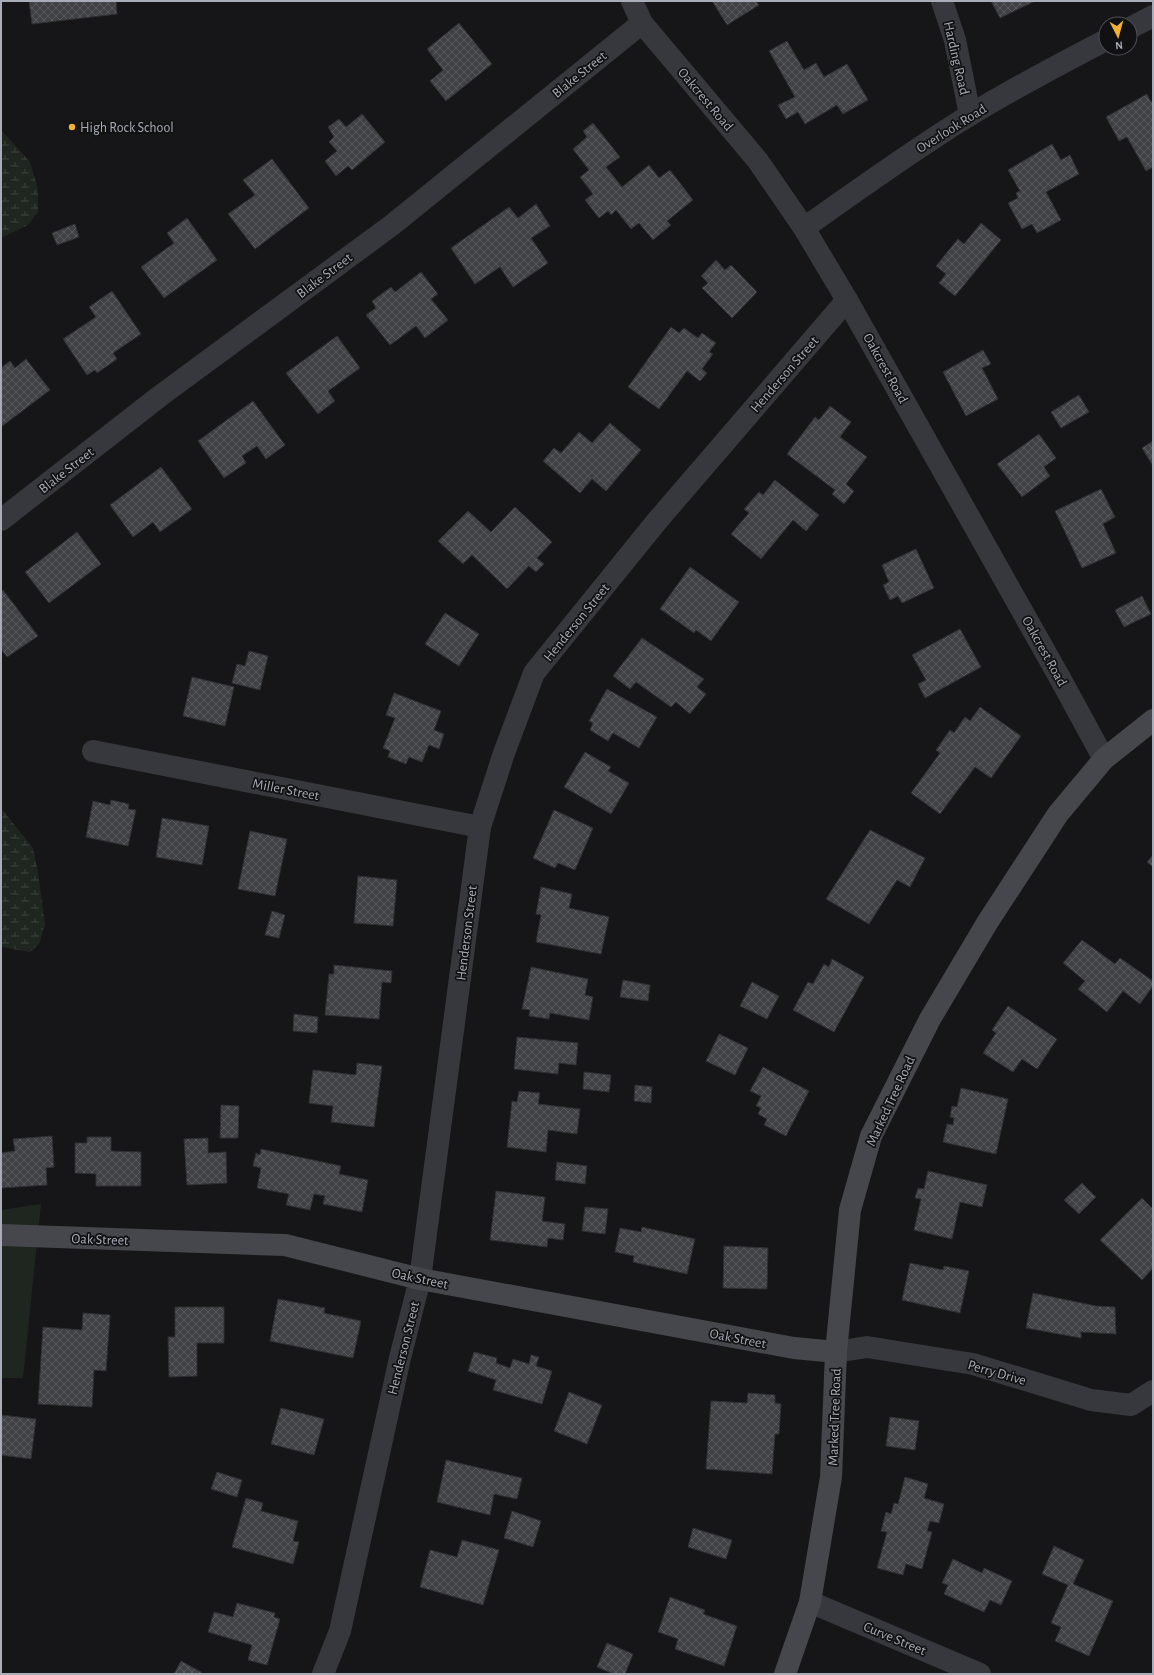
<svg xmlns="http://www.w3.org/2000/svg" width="1154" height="1675" font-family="'Alegreya Sans',sans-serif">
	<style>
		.wetland { fill: url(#wetland-marsh) }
		.park { fill: #1e261f }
		.building { fill: url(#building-cross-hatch); stroke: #303034 }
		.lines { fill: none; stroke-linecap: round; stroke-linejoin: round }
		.street { stroke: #37383d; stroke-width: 22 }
		.secondary { stroke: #45474d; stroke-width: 22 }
		.poi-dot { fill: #f2b134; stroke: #111113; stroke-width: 1.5 }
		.labels { text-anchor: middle; stroke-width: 3.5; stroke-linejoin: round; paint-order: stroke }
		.street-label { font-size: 14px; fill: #a8adb8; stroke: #111113 }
		.poi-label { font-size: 14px; fill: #a8adb8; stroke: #111113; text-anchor: start }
	</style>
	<defs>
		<pattern id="wetland-marsh" width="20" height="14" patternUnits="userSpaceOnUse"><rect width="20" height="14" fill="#1e261f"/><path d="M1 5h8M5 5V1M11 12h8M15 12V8" fill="none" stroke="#3c433d"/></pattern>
		<pattern id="building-cross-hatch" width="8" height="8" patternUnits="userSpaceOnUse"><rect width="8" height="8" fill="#404145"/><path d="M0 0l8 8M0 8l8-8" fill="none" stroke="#595a5e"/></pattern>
	</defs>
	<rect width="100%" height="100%" fill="#161618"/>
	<g class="wetland">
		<path d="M1,130L30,162L38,189V212L28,225L1,238Z"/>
		<path d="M1,808L33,848L38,873L45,924L39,944L30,952L1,947Z"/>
	</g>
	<path class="park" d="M41,1204L23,1378H1V1210Z"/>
	<g class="building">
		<path d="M29,1H116L117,14L32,24Z"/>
		<path d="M712,1H756L759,5L727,25Z"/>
		<path d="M991,1H1035L1000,18Z"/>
		<path d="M459,23L492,64L446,101L430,81L443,70L427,49Z"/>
		<path d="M787,41L804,70L816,63L824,77L847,64L868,100L843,114L837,105L805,124L798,112L786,119L778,105L795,97L769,51Z"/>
		<path d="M1147,94L1151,102L1153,101V167L1146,171L1127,137L1119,141L1106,117Z"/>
		<path d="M362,114L385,142L352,170L348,166L336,176L325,161L337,151L329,142L334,137L328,127L339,119L346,127Z"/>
		<path d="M593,123L620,157L606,167L622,187L649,165L659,178L670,170L693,200L667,221L671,225L653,240L639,223L631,229L616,210L611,215L608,211L599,218L585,200L593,194L580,177L589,170L573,149L587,137L583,131Z"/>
		<path d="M1052,144L1061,160L1070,155L1079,174L1046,192L1061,220L1037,233L1032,224L1022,229L1008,203L1018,198L1016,193L1020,191L1008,170Z"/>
		<path d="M272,159L309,208L255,249L228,214L255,195L243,180Z"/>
		<path d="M536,204L550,226L531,238L548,263L513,287L500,267L475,284L451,248L509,207L518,218Z"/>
		<path d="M187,218L217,260L164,298L141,267L174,243L167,233Z"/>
		<path d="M981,223L1001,240L955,296L939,283L946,274L936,266L958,239L964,244Z"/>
		<path d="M75,224L79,237L57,245L52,233Z"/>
		<path d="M716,260L725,270L731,265L757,292L732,318L702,288L708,283L701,276Z"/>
		<path d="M421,272L438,294L431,299L448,320L425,338L416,326L390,345L366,315L376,308L372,301L391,287L395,292Z"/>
		<path d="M112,291L141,334L113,353L117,359L97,373L95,370L87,375L63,339L96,317L89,307Z"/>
		<path d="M671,327L679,333L684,328L698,338L702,333L716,343L709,352L713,354L702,369L707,373L700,381L687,371L659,409L628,387Z"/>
		<path d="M337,336L360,368L328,391L335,401L318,414L286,373Z"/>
		<path d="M983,350L991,364L982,368L998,399L966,416L943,372Z"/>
		<path d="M26,359L50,390L1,427V368L10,361L15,368Z"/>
		<path d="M1079,395L1089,412L1061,428L1051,412Z"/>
		<path d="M253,401L285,445L266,459L257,446L242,456L246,463L224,478L198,441Z"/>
		<path d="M830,406L851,422L840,437L867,457L846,484L854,491L844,504L832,494L835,490L787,454L815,417L819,420Z"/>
		<path d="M610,423L641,450L606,491L592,479L580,493L543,461L554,448L561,453L579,432L592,443Z"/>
		<path d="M1039,434L1056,458L1044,467L1050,476L1022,497L997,464Z"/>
		<path d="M1153,441V466L1142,448Z"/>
		<path d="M161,467L192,509L160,532L153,522L133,537L110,505Z"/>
		<path d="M775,480L819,515L806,531L793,520L761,559L731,534L749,513L744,509L759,492L763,495Z"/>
		<path d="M1101,489L1115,517L1103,524L1116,553L1082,568L1055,511Z"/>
		<path d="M515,507L552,542L537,558L544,564L536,572L529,566L507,589L472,555L463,564L438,541L468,511L491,532Z"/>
		<path d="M77,532L101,564L49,603L25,572Z"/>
		<path d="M916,549L934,588L902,603L898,596L890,600L883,585L889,582L882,565Z"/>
		<path d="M690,567L739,602L711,641L696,630L694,633L660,609Z"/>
		<path d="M3,590L38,636L7,657L1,649V591Z"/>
		<path d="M1142,596L1151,614L1124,627L1115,610Z"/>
		<path d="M445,613L479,634L459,666L425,644Z"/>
		<path d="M960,629L981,667L925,698L918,684L926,680L912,655Z"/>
		<path d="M642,638L704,679L697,687L706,694L690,714L676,702L671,707L636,682L630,689L613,676Z"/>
		<path d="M249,651L268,656L260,690L232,683L237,664L245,666Z"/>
		<path d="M192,677L234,687L225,726L183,716Z"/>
		<path d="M607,689L657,717L639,748L613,733L608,741L590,730L593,723L589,721Z"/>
		<path d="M394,693L441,711L434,730L444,734L439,749L429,745L422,762L409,757L406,764L388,757L390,751L383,748L395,718L386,715Z"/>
		<path d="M980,707L1021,736L991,778L975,767L940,814L911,793L940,753L936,750L950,730L954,733L965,717L970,721Z"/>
		<path d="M585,752L611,767L608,771L629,783L611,814L564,787Z"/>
		<path d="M111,800L129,804L128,809L136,810L128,846L86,837L93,801L110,805Z"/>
		<path d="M554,810L593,828L575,870L558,863L555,868L533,858Z"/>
		<path d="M162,818L209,826L202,865L156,857Z"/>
		<path d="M870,830L925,858L910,887L897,880L869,924L826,899Z"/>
		<path d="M250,831L287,839L275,896L238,889Z"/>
		<path d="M1153,855V867L1147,862Z"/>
		<path d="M358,876L397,880L393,926L354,923Z"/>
		<path d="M541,887L572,894L569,908L609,917L601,954L536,942L541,915L536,914Z"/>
		<path d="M272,911L285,915L279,938L265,935Z"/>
		<path d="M1082,940L1115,964L1120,958L1153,981V986L1140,1004L1123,991L1107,1012L1078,989L1085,981L1063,963Z"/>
		<path d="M832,959L864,977L834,1032L793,1010L808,982L813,984L824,964L829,967Z"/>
		<path d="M334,965L392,971L391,983L382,982L379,1019L325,1015L329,974H334Z"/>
		<path d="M531,967L588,979L585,995L593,997L589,1020L550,1013L549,1019L529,1016L530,1010L522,1009Z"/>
		<path d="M623,980L650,985L648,1001L620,997Z"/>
		<path d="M752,982L779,996L767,1019L740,1006Z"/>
		<path d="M1008,1006L1057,1039L1037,1069L1022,1059L1013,1072L983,1053L996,1033L992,1030Z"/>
		<path d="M294,1014L318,1017L317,1033L293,1031Z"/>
		<path d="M719,1034L748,1048L735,1075L706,1061Z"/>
		<path d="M517,1037L578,1043L576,1065L559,1063L558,1074L514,1069Z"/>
		<path d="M357,1063L382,1066L374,1127L331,1122L333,1106L309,1103L313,1070L356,1075Z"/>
		<path d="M763,1067L809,1091L786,1136L764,1125L767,1119L758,1114L761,1108L756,1106L761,1096L750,1091Z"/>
		<path d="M584,1072L611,1075L609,1092L583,1089Z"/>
		<path d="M635,1085L652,1087L651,1103L634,1101Z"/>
		<path d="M961,1088L1008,1099L996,1154L943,1142L947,1124L953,1125L954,1118L950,1117L952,1106L957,1107Z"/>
		<path d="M519,1091L540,1093L538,1104L580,1109L577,1134L548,1130L546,1152L507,1147L512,1101L517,1102Z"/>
		<path d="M221,1105L239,1106L238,1138H220Z"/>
		<path d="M52,1136L54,1167L46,1168L47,1185L1,1188V1153L15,1151L13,1139Z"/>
		<path d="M87,1137H111V1151L141,1152V1186H96V1174L75,1173V1143H87Z"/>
		<path d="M208,1138V1153L226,1152L227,1183L187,1185L184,1139Z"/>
		<path d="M261,1149L341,1166L339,1174L368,1180L362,1212L323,1204L325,1196L314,1194L310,1210L286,1205L289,1194L257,1188L261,1168L253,1166L256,1153L260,1155Z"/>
		<path d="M557,1162L587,1166L585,1184L555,1180Z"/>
		<path d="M928,1171L987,1185L982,1207L960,1202L952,1239L914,1230L921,1199L915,1198L918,1188L924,1189Z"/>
		<path d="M1082,1183L1096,1197L1079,1214L1064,1200Z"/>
		<path d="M496,1191L545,1197L542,1221L565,1224L563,1240L548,1238L547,1247L490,1240Z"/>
		<path d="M1142,1198L1153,1209V1268L1142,1280L1100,1240Z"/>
		<path d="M585,1207L608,1209L605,1234L582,1231Z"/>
		<path d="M642,1227L695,1239L687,1274L633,1262L634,1256L615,1252L620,1228L641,1232Z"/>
		<path d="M724,1246L768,1248L767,1289L723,1288Z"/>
		<path d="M910,1263L943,1270L944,1266L969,1271L960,1313L902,1300Z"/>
		<path d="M1033,1293L1096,1306L1115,1307L1116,1334L1081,1332V1338L1026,1328Z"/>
		<path d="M278,1299L325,1308L324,1313L361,1321L353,1358L270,1341Z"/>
		<path d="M175,1307H224V1343H197V1376L169,1377L168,1337H175Z"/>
		<path d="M83,1313L110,1315L106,1371L94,1370L92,1407L38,1404L43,1327L82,1330Z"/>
		<path d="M474,1352L497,1358L496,1363L510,1368L513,1359L529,1364L531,1355L539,1357L536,1366L552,1371L542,1404L493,1390L496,1380L468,1371Z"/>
		<path d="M569,1392L602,1405L587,1444L554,1431Z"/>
		<path d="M748,1393L775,1395V1403L781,1404L779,1434H775L772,1474L706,1469L711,1401L747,1403Z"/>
		<path d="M281,1408L324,1419L314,1455L271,1444Z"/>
		<path d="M1,1415L36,1419L31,1459L1,1455Z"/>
		<path d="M890,1417L919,1421L915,1450L886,1446Z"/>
		<path d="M446,1460L522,1478L517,1499L494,1494L490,1515L437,1502Z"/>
		<path d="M217,1472L242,1480L237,1497L211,1489Z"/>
		<path d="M905,1477L928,1484L924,1498L944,1504L939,1523L930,1521L927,1531L932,1532L922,1569L906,1564L903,1575L877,1568L887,1532L881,1531L886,1512L891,1514L894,1503L898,1504Z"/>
		<path d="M246,1498L263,1503L261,1511L298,1521L293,1541L299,1542L293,1564L232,1547Z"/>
		<path d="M512,1511L541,1521L533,1547L504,1538Z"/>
		<path d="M693,1528L732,1540L726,1559L688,1547Z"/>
		<path d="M462,1540L499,1550L483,1605L420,1587L430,1550L457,1557Z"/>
		<path d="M1054,1546L1084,1560L1073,1584L1113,1601L1089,1656L1055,1641L1061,1627L1051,1623L1068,1585L1042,1574Z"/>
		<path d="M953,1559L982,1573L984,1568L1012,1581L1001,1605L990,1600L984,1612L944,1594L948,1585L942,1583Z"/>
		<path d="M670,1597L705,1610L703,1614L737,1626L724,1666L675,1649L678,1639L658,1632Z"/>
		<path d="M237,1603L275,1613L274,1617L280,1619L267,1665L248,1660L252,1645L208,1632L214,1612L233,1617Z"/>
		<path d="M607,1643L633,1654L625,1674H614L597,1667Z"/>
		<path d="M181,1661L201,1672V1674H174Z"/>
	</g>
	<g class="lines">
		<g class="street">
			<path d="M632,1L642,23L758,161L804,228L847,300L1061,680L1104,759"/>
			<path d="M942,1L955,40L970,115"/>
			<path d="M1130,28L1153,16"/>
			<path d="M804,228C859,189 913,150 970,115C1014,88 1060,64 1106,40"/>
			<path d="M1,520L160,396L392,225L642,23"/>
			<path d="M93,751L480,827"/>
			<path d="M836,1352L867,1347L973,1364L1091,1400L1131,1405L1153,1391"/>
			<path d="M810,1602L980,1674"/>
			<path d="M323,1674L340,1631L400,1358L420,1279L480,827L504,753L534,673L657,521L847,300"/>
		</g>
		<g class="secondary">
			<path d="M1,1235L285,1245L420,1279L794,1348L836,1352"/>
			<path d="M785,1674L810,1602L831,1477L836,1352L850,1210L871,1136L930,1019L987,923L1058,814L1104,759L1153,720"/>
		</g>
	</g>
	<circle class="poi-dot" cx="72" cy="127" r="4"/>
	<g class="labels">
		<g class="street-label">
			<text transform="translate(957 58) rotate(77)" y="5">Harding Road</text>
			<text transform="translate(579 74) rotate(-39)" y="5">Blake Street</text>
			<text transform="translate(706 99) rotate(50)" y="5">Oakcrest Road</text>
			<text transform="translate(951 128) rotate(-32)" y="5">Overlook Road</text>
			<text transform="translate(324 275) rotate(-37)" y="5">Blake Street</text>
			<text transform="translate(886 368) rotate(61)" y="5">Oakcrest Road</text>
			<text transform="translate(784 374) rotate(-49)" y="5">Henderson Street</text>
			<text transform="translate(66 470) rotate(-38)" y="5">Blake Street</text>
			<text transform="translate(576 622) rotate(-51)" y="5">Henderson Street</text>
			<text transform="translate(1045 651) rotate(61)" y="5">Oakcrest Road</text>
			<text transform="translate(286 789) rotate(11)" y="5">Miller Street</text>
			<text transform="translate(466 933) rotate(-83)" y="5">Henderson Street</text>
			<text transform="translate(890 1101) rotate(-65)" y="5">Marked Tree Road</text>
			<text transform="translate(100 1239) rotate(2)" y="5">Oak Street</text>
			<text transform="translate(420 1278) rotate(12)" y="5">Oak Street</text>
			<text transform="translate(738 1338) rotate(11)" y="5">Oak Street</text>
			<text transform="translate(403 1348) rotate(-76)" y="5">Henderson Street</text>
			<text transform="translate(997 1372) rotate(16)" y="5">Perry Drive</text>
			<text transform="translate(834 1417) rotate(-88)" y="5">Marked Tree Road</text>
			<text transform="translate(895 1638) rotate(23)" y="5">Curve Street</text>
		</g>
		<g class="poi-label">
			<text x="80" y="132">High Rock School</text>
		</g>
	</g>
	<rect width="1154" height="1675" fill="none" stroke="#a8adb8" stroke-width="4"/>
	<g transform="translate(1118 36) rotate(174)"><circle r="19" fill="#111113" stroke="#4d4f55"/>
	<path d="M0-3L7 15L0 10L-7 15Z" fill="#f2b134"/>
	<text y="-6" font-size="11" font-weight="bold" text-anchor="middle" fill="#a8adb8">N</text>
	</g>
</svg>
